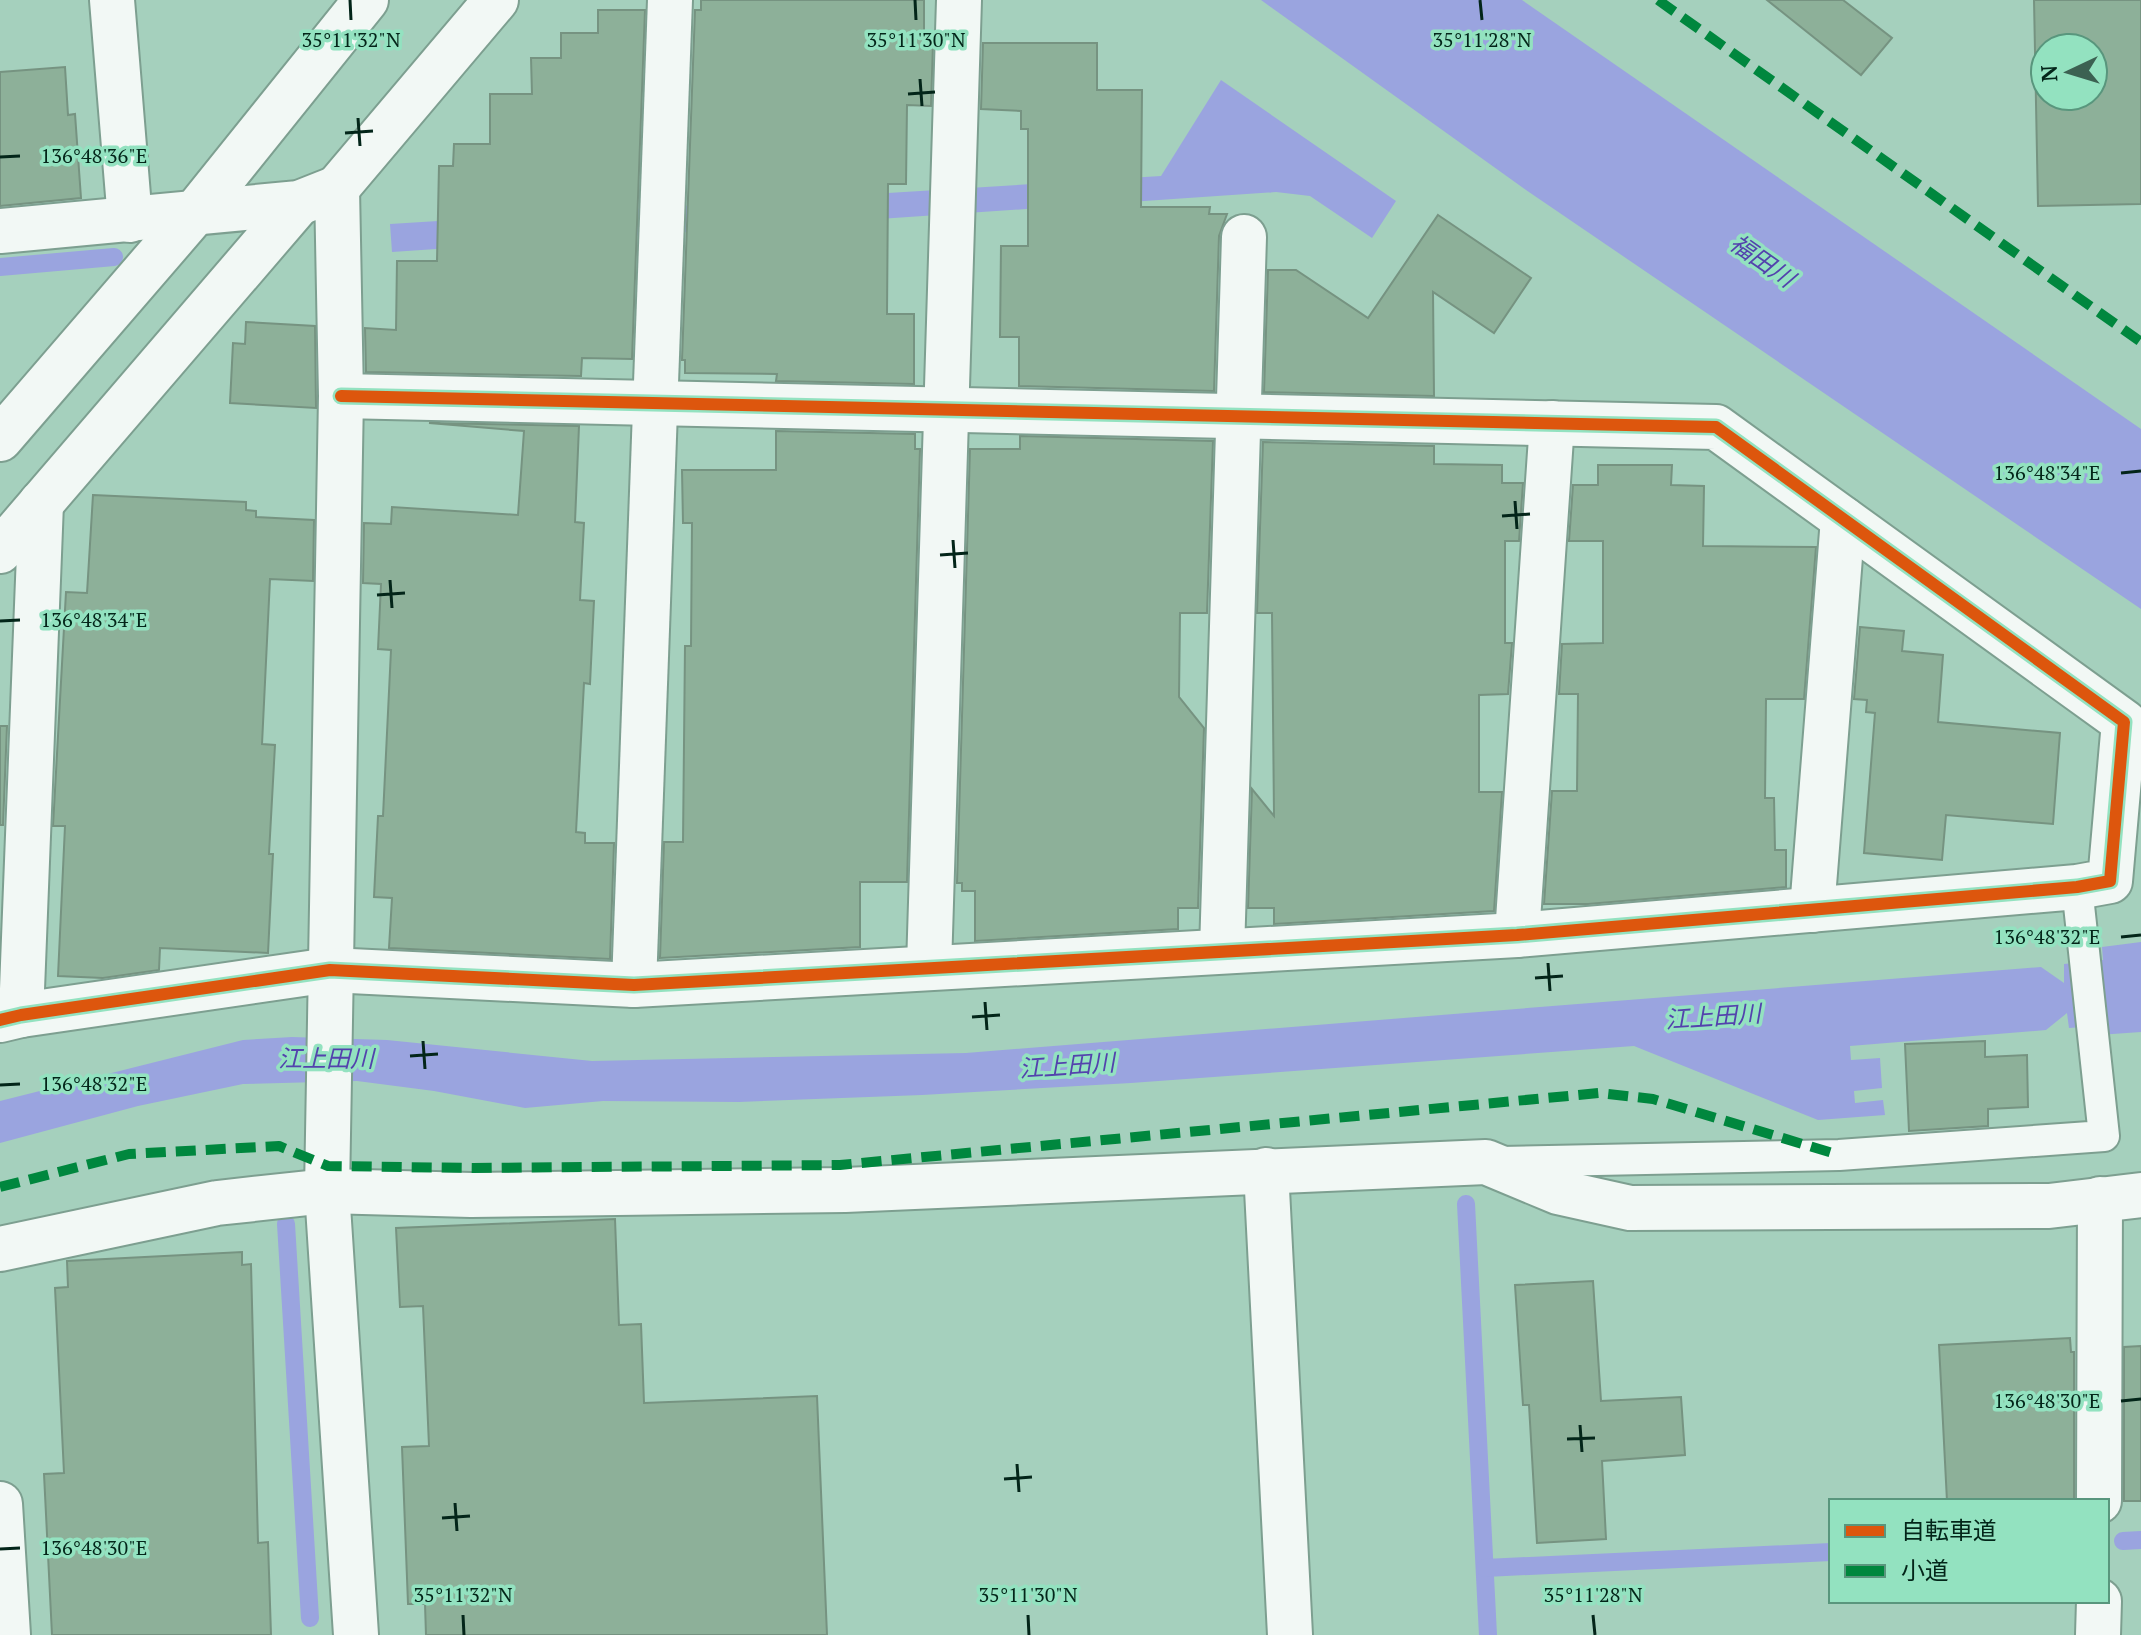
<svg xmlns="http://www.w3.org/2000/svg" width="2141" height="1635" font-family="'PT Serif','Noto Sans JP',serif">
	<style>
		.water { fill: #9aa4df }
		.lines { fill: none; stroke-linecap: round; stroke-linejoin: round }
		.stream { stroke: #9aa4df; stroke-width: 18 }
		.building { fill: #8db099; stroke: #769381; stroke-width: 2; fill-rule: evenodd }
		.lane-casing { stroke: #7d9f90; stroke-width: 34 }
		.street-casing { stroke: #7d9f90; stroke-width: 48 }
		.lane { stroke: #f2f8f5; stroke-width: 30 }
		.street { stroke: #f2f8f5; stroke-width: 44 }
		.quiet { stroke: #00873e; stroke-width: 10; stroke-dasharray: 20 10; stroke-linecap: butt }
		.cycleway-casing { stroke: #93e2c0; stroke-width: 17 }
		.cycleway { stroke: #dd560d; stroke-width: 12 }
		.ticks { fill: none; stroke: #032519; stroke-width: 3 }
		.labels { text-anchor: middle; stroke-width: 7; stroke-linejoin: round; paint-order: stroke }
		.water-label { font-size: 24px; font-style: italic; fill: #5342ad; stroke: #93e2c0 }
		.ticks-label { font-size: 20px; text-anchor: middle; fill: #032519; stroke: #93e2c0; stroke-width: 7; stroke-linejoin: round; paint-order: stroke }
	</style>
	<rect width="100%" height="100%" fill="#a5d0bd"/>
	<g class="water">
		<path d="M1261,0H1522L2141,429V609L1526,190Z"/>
		<path d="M1221,80L1396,201L1372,238L1310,196L1276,192L392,252L390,224L1161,176Z"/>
		<path d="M2141,942V1032L2084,1036L2083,1027L2069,1028L2067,1013L2046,1030L1850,1046L1851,1060L1880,1058L1882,1088L1854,1091L1855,1103L1883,1100L1885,1115L1818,1120L1634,1046L1131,1083L922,1095L739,1102L603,1101L525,1108L434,1091L357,1081L243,1084L138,1106L0,1143V1101L243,1040L292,1037L387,1040L592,1061L966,1053L2041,967L2064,983V964L2103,960L2102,947Z"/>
	</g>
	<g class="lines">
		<g class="stream">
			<path d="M0,267L114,257"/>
			<path d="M1466,1204L1488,1635"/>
			<path d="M286,1224L310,1618"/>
			<path d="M2123,1541L2141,1540"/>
			<path d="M1485,1568L1831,1552"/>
		</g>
	</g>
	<g class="building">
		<path d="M701,0H924V43H933L931,106L907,105L906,184H888L887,314H914V384L776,381L777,374L685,373V360H682L695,10H701Z"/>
		<path d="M1767,0H1843L1892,38L1861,75Z"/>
		<path d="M2034,0H2141V204L2038,206ZM2045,48H2093V96H2045Z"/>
		<path d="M598,10H645L632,359L582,358L581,376L366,372L365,328L396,330L397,261H437L439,166H453L454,144H490V94H532L531,58H561V33H598Z"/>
		<path d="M983,43H1097V90H1142L1141,207H1210L1209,214H1227L1219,236L1214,391L1019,386V337H1000L1001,246H1028V129H1021V111L981,109Z"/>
		<path d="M65,67L68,115L75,114L81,198L0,206V72Z"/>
		<path d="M1438,215L1531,278L1494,333L1433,292L1434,396L1264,392L1268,270H1296L1368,318Z"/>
		<path d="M246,322L315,326L316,408L230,403L233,343L245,344Z"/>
		<path d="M429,423L579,426L575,522L584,523L580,600L594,601L590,684L584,683L576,832L585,833V843H614L610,959L389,948L392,898L374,897L378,816H383L391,650L378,649L381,584L363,583L364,523L391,524L392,507L518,515L524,431Z"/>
		<path d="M776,431L915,434V449H920L907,882H860V947L660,958L664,842H683L685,646H691L692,523H683L682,470H776Z"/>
		<path d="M1020,436L1213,441L1207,613H1180L1179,697L1204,728L1198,908H1178V929L975,941V891H962V883H957L970,449H1020Z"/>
		<path d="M1263,442L1434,446V464L1502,465V483H1523L1519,541H1505V643H1512L1508,694L1479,695V792H1502L1494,911L1274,924V908H1248L1252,789L1274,816L1272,613H1257Z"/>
		<path d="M1598,465H1672L1671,485L1704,486L1703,546L1816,547L1804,699H1766L1765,798H1774L1775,850H1786V887L1588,904H1544L1552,791H1577L1578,694H1559L1562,644L1603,643V541H1569L1573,485H1598Z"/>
		<path d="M93,495L246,502V510L256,511V517L314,520L313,581L270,579L262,744L275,745L269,854H273L268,953L160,948L159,970L103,978L58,976L65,826H53L66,592L87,593Z"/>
		<path d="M1860,627L1904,631L1902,651L1943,655L1938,722L2060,733L2053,824L1946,815L1942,860L1864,853L1875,713L1866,712L1867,700L1854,699Z"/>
		<path d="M0,726H7L3,825H0Z"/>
		<path d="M1985,1041V1057L2027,1055L2028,1107L1988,1109V1126L1909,1131L1905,1044Z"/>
		<path d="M615,1219L619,1325L641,1324L644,1403L817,1396L827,1635H426L425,1604H408L402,1447L429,1446L423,1306L400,1307L396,1228Z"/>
		<path d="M242,1252V1265L251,1264L258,1543L268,1542L271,1635H52L44,1474L64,1473L55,1288L68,1287L67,1261Z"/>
		<path d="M1593,1281L1601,1401L1681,1397L1685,1455L1602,1461L1606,1539L1537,1543L1529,1405H1523L1515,1285Z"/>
		<path d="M2070,1338L2071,1352H2074V1501H1947L1939,1345Z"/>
		<path d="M2141,1346V1501H2124V1347Z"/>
	</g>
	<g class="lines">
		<defs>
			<path id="lane" d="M1501,1162L1839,1155L2104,1136L2077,887"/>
			<g id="street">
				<path d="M112,0L130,220"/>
				<path d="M337,188L496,0"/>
				<path d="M0,231L299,203L337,188L341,396L327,1191L356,1635"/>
				<path d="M0,439L194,214L366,0"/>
				<path d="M0,551L299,203"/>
				<path d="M1812,910L1843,519"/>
				<path d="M1517,935L1552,423"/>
				<path d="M1222,951L1244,237"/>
				<path d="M929,967L959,0"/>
				<path d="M634,985L670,0"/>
				<path d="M21,1015L41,503"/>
				<path d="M0,1020L21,1015L330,970L634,985L1517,935L2077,887L2110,881L2124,722L1716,427L341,396"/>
				<path d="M1266,1170L1290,1635"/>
				<path d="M0,1249L217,1203L327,1191L471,1195L845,1190L1486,1162L1558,1192L1630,1208L2049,1206L2141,1195"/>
				<path d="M2099,1501L2100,1199"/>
				<path d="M0,1504L8,1635"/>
				<path d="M2098,1635L2099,1601"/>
			</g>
		</defs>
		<use href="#lane" class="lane-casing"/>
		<use href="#street" class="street-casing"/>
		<use href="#lane" class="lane"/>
		<use href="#street" class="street"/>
		<g class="quiet">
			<path d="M1658,0L2141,342"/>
			<path d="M0,1187L129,1154L279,1146L328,1166L473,1168L840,1165L1599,1093L1653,1099L1839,1155"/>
		</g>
		<defs>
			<path id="cycleway" d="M0,1020L21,1015L330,970L634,985L1517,935L2077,887L2110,881L2124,722L1716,427L341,396"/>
		</defs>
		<use href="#cycleway" class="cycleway-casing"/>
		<use href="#cycleway" class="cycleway"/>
	</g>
	<path class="ticks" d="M350,0L351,20M915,0L916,20M1480,0L1482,20M920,79L922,106M908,94L935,92M358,118L360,146M345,133L373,131M0,157L20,156M2121,473L2141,471M1515,501L1517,529M1502,516L1530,514M953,540L955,568M940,555L968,553M390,580L392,608M377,595L405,593M0,621L20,620M2121,937L2141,935M1548,963L1550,991M1535,978L1563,976M985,1002L987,1030M972,1017L1000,1015M423,1041L425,1069M410,1056L438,1054M0,1085L20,1084M2121,1401L2141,1399M1580,1425L1582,1452M1567,1439L1595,1438M1017,1464L1019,1492M1004,1479L1032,1477M455,1503L457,1531M442,1518L470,1516M0,1549L20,1548M463,1615L464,1635M1028,1615L1029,1635M1593,1615L1595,1635"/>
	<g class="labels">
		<g class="water-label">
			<text transform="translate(1762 261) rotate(35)" y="8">福田川</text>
			<text transform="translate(1713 1017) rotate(-4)" y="8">江上田川</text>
			<text x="326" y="1067">江上田川</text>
			<text transform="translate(1067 1066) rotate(-4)" y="8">江上田川</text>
		</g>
	</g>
	<g class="ticks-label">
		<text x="351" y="47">35°11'32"N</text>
		<text x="916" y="47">35°11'30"N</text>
		<text x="1482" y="47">35°11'28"N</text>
		<text x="94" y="163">136°48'36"E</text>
		<text x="2047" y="480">136°48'34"E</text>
		<text x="94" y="627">136°48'34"E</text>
		<text x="2047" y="944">136°48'32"E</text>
		<text x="94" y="1091">136°48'32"E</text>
		<text x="2047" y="1408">136°48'30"E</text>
		<text x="94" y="1555">136°48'30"E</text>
		<text x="463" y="1602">35°11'32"N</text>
		<text x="1028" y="1602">35°11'30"N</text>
		<text x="1593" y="1602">35°11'28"N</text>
	</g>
	<rect x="1829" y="1499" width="280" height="104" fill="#93e2c0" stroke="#59967d" stroke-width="2"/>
	<rect x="1845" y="1525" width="40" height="12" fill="#dd560d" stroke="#59967d" stroke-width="2"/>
	<text x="1901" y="1539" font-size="24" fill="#032519">自転車道</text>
	<rect x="1845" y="1565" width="40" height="12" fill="#00873e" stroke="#59967d" stroke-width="2"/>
	<text x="1901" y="1579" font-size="24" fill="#032519">小道</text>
	<g transform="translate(2069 72) rotate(266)"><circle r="38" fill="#93e2c0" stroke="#59967d" stroke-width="2"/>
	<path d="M0-6L14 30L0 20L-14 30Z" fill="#3c6152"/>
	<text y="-12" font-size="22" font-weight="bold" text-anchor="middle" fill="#032519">N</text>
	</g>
</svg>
